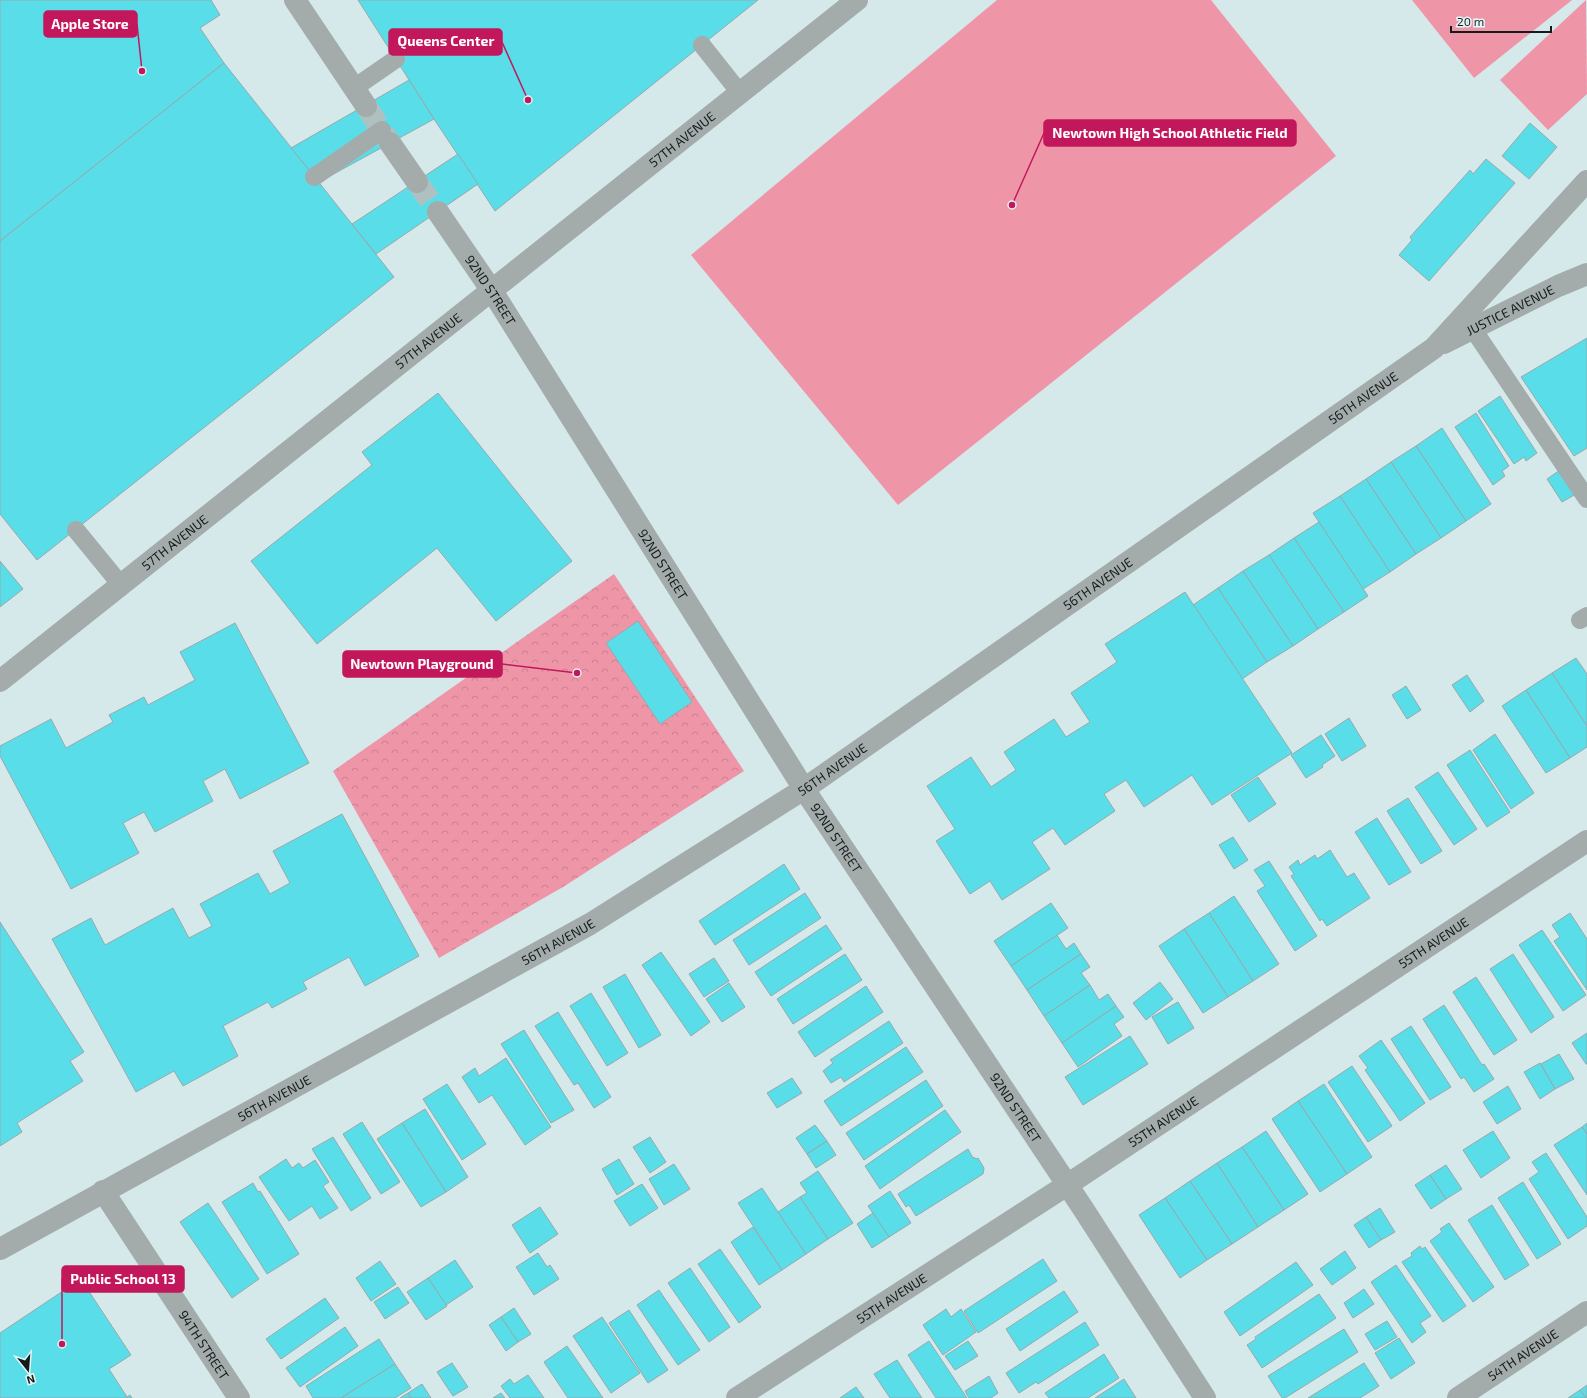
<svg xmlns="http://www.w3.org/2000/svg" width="1587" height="1398" font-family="'Exo 2',sans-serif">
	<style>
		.park { fill: url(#park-crowns) }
		.pitch { fill: #ee96a8 }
		.building { fill: #59dee9; stroke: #97a9ab }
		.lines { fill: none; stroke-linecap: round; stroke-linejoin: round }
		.street-tunnel { stroke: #afc0c1; stroke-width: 22; stroke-dasharray: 22 11; stroke-linecap: butt }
		.lane { stroke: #a3abab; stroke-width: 18 }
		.street { stroke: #a3abab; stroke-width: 22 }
		.labels { text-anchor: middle; stroke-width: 4; stroke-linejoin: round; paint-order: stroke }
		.street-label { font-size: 13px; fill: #141b1c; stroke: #e3f6f7 }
		.leader { fill: none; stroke: #c2185b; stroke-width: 1.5 }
		.callout-dot { fill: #c2185b; stroke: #e3f6f7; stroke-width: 1.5 }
		.callout { fill: #c2185b; stroke: #c2185b; stroke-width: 1.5 }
		.callout-label { font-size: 14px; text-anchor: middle; font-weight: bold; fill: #fff }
	</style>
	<defs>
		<pattern id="park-crowns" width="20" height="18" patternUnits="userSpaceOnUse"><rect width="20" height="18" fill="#ee96a8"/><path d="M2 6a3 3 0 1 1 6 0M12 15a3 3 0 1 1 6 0" fill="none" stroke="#cb8190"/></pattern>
	</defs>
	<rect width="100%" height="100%" fill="#d6e9ea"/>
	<path class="park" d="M614,574L744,771L563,887L439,958L333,771Z"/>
	<g class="pitch">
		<path d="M997,0H1211L1336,156L898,505L691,255Z"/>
		<path d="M1412,0H1572L1474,78Z"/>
		<path d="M1586,0L1587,94L1548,130L1500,80Z"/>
	</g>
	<g class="building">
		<path d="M0,0H211L220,15L200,28L224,63L0,241Z"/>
		<path d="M358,0H758L495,211L434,119Z"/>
		<path d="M224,63L394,277L37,560L0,514V241Z"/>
		<path d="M409,80L434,119L319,182L291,148Z"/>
		<path d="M1530,123L1557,147L1529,179L1502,156Z"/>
		<path d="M458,154L478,184L376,254L352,224Z"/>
		<path d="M1486,159L1515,183L1429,281L1399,255L1412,240L1410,237L1470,170L1473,174Z"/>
		<path d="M1587,338V448L1574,456L1521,377Z"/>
		<path d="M438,393L572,561L496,621L437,548L317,644L251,561L372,465L362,452Z"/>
		<path d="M1500,396L1537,453L1526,461L1524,457L1514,464L1478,411Z"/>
		<path d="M1476,413L1509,466L1502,471L1505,476L1493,485L1455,427Z"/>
		<path d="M1442,428L1491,504L1466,521L1416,446Z"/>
		<path d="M1416,446L1466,521L1441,538L1391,462Z"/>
		<path d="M1391,462L1441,538L1416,554L1366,479Z"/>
		<path d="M1560,470L1576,494L1562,502L1547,479Z"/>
		<path d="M1366,479L1416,554L1390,572L1340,496Z"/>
		<path d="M1340,496L1390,572L1363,589L1313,513Z"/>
		<path d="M1319,522L1368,596L1344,612L1294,538Z"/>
		<path d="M1294,538L1344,612L1318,629L1269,555Z"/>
		<path d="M1269,555L1318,629L1293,646L1243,571Z"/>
		<path d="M0,561L23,589L0,607Z"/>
		<path d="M1243,571L1293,646L1267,662L1218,588Z"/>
		<path d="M1218,588L1267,662L1242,679L1193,605Z"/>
		<path d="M1185,592L1292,753L1212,805L1192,775L1144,807L1126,780L1104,794L1115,811L1065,845L1053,828L1032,842L1050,869L1002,900L990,881L970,894L936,841L955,829L927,786L971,757L991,787L1016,770L1004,752L1054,719L1066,737L1090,722L1071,693L1117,662L1105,644Z"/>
		<path d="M638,621L692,702L660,724L606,643Z"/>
		<path d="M235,623L309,763L240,799L225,769L203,781L213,801L155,832L144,812L123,823L139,853L71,889L0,756V746L51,719L66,748L113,722L109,715L144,697L148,705L195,680L180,652Z"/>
		<path d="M1576,658L1587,674V726L1552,673Z"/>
		<path d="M1552,673L1587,726V747L1570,758L1526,690Z"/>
		<path d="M1467,675L1484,701L1470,712L1452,685Z"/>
		<path d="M1406,686L1421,710L1407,719L1392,695Z"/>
		<path d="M1526,690L1570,758L1546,773L1502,706Z"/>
		<path d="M1349,718L1366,746L1342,761L1325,734Z"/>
		<path d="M1495,734L1534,793L1511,809L1473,750Z"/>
		<path d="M1321,735L1335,756L1322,765L1323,767L1306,778L1291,755Z"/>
		<path d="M1470,750L1510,812L1487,827L1447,765Z"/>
		<path d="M1438,772L1477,829L1454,845L1415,787Z"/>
		<path d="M1258,777L1276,804L1249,822L1231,795Z"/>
		<path d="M1408,798L1442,851L1421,864L1387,811Z"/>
		<path d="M342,814L419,956L365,986L349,957L303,982L307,989L272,1008L268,1002L223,1026L238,1056L183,1086L174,1071L136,1092L52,939L91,918L105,945L173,908L189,938L212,926L200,904L258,873L270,894L290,883L273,851Z"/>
		<path d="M1377,818L1411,872L1389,885L1355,832Z"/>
		<path d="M1233,837L1248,860L1234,869L1219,845Z"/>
		<path d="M1330,850L1347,877L1354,873L1370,898L1327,926L1322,919L1320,921L1291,876L1294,874L1289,867L1298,860L1300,865L1315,855L1317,859Z"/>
		<path d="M1269,861L1317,936L1295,951L1257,891L1265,886L1254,870Z"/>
		<path d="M784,864L800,889L715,945L699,921Z"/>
		<path d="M805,893L821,918L749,965L733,940Z"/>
		<path d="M1234,896L1279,964L1253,981L1209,913Z"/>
		<path d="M1051,903L1068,928L1011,966L994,941Z"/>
		<path d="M1209,913L1253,981L1228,997L1184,929Z"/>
		<path d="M1570,913L1587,939V990L1554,941L1560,937L1552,925Z"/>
		<path d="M0,922L84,1052L70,1061L83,1081L17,1123L22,1132L0,1146Z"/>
		<path d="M826,925L842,949L771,996L755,972Z"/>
		<path d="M1184,929L1228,997L1203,1013L1159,946Z"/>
		<path d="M1542,930L1586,995L1563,1011L1519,945Z"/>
		<path d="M1057,935L1066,949L1074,943L1081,954L1027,990L1011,966Z"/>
		<path d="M661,952L710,1022L691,1036L642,965Z"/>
		<path d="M845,954L862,980L793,1024L777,999Z"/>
		<path d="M1081,954L1090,967L1081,973L1090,985L1044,1016L1027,990Z"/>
		<path d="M1513,954L1554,1017L1531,1033L1490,969Z"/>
		<path d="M714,958L729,981L704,997L689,974Z"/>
		<path d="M625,974L661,1035L639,1048L603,987Z"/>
		<path d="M1476,977L1517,1040L1494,1055L1453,992Z"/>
		<path d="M1160,982L1173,999L1146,1020L1133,1003Z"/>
		<path d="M729,983L745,1007L722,1022L706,999Z"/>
		<path d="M1090,985L1099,1000L1108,994L1116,1006L1062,1043L1044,1016Z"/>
		<path d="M866,986L883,1012L815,1057L798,1032Z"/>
		<path d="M591,993L628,1053L607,1066L570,1006Z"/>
		<path d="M1178,1002L1194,1028L1168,1044L1152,1017Z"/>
		<path d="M1444,1005L1482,1065L1484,1064L1494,1079L1474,1092L1464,1077L1461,1079L1423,1019Z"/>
		<path d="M1116,1006L1124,1017L1114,1024L1122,1036L1078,1067L1062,1043Z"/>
		<path d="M558,1012L611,1097L594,1108L578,1083L574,1085L535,1026Z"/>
		<path d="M889,1021L903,1043L844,1082L841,1077L831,1083L823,1071L833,1063L830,1060Z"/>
		<path d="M1411,1026L1451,1087L1430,1100L1391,1039Z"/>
		<path d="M524,1030L574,1110L551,1123L501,1044Z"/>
		<path d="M1587,1033V1064H1586L1572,1043Z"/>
		<path d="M1130,1036L1148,1064L1083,1105L1065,1077Z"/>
		<path d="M1381,1040L1425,1103L1400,1121L1365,1070L1368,1068L1359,1056Z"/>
		<path d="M906,1047L923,1072L841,1126L824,1101Z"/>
		<path d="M1559,1054L1574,1079L1555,1089L1541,1064Z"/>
		<path d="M506,1058L551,1127L525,1145L492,1095L479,1103L462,1077L475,1068L479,1076Z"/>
		<path d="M1540,1063L1555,1089L1540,1099L1524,1072Z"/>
		<path d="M1352,1066L1392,1126L1368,1142L1328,1082Z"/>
		<path d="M792,1078L802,1093L777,1108L767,1093Z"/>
		<path d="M926,1080L943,1106L864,1160L846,1133Z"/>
		<path d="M447,1084L486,1144L462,1160L423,1099Z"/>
		<path d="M1324,1084L1372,1157L1347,1174L1298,1101Z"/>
		<path d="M1508,1086L1521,1109L1497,1124L1483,1102Z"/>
		<path d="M1298,1101L1347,1174L1320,1192L1272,1119Z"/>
		<path d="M425,1109L468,1177L446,1192L402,1123Z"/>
		<path d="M945,1110L961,1132L880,1189L865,1166Z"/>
		<path d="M362,1122L400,1182L381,1194L343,1134Z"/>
		<path d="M402,1123L446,1192L421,1207L377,1139Z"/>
		<path d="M1587,1123V1134L1582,1127Z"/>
		<path d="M815,1125L827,1141L807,1154L796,1138Z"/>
		<path d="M1582,1127L1587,1134V1195L1554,1145Z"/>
		<path d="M1266,1131L1308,1194L1284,1210L1242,1147Z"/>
		<path d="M1493,1131L1510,1158L1481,1178L1463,1150Z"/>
		<path d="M333,1137L371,1198L351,1211L312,1149Z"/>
		<path d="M650,1137L666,1162L650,1173L633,1147Z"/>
		<path d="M827,1141L836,1155L816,1168L807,1154Z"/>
		<path d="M1242,1147L1284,1210L1258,1227L1217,1163Z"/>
		<path d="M968,1149L973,1158L974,1157L976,1159L978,1158L984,1168L983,1174L916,1216L909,1205L906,1207L898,1194Z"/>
		<path d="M1546,1153L1587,1217V1226L1568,1239L1529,1179L1539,1172L1532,1162Z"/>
		<path d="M286,1159L292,1168L299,1163L303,1168L315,1160L329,1182L323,1186L338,1208L320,1219L312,1206L289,1221L259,1177Z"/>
		<path d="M619,1159L634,1184L617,1195L602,1169Z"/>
		<path d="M1217,1163L1258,1227L1232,1244L1190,1181Z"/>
		<path d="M674,1164L690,1189L664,1205L649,1179Z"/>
		<path d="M1446,1165L1462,1189L1446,1199L1430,1175Z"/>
		<path d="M818,1171L853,1223L828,1239L800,1197L807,1193L800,1183Z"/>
		<path d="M1430,1175L1446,1199L1431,1209L1415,1185Z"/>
		<path d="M1190,1181L1232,1244L1207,1260L1165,1198Z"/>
		<path d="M1523,1182L1561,1244L1537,1259L1498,1198Z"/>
		<path d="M253,1183L258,1192L260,1191L299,1254L267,1274L222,1202Z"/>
		<path d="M642,1184L658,1208L630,1226L614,1201Z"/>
		<path d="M762,1188L806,1254L782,1270L738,1203Z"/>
		<path d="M890,1191L911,1223L889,1237L868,1206Z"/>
		<path d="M800,1197L828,1239L806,1254L778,1212Z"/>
		<path d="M1165,1198L1207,1260L1180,1278L1139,1215Z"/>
		<path d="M208,1203L259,1279L232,1298L180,1222Z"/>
		<path d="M1492,1205L1529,1265L1505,1280L1468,1220Z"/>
		<path d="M540,1207L558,1234L530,1253L512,1225Z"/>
		<path d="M1380,1208L1395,1232L1381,1240L1366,1217Z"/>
		<path d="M873,1213L889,1237L872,1248L857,1224Z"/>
		<path d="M1366,1217L1381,1240L1369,1248L1354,1225Z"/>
		<path d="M1449,1223L1494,1287L1473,1302L1430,1241L1442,1232L1440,1229Z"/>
		<path d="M753,1227L782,1270L759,1285L731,1242Z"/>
		<path d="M1420,1246L1422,1249L1425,1247L1466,1306L1443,1322L1402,1262L1412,1256L1411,1253Z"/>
		<path d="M720,1249L761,1307L739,1323L698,1264Z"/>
		<path d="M1345,1251L1356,1268L1332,1285L1320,1269Z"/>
		<path d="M538,1253L547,1267L550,1265L559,1279L534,1295L516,1267Z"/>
		<path d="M1043,1259L1057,1281L978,1333L964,1311Z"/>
		<path d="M455,1260L473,1287L446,1305L428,1278Z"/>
		<path d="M380,1261L396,1284L371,1301L356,1278Z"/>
		<path d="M1296,1262L1313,1285L1240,1336L1224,1312Z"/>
		<path d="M1396,1265L1431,1316L1420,1323L1426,1332L1412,1343L1371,1282Z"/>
		<path d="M690,1268L730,1327L709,1342L668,1283Z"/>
		<path d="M428,1278L447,1306L426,1320L407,1292Z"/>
		<path d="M75,1283L86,1287L131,1355L109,1369L127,1397L130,1395L132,1398H0V1333Z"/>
		<path d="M398,1287L409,1303L385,1319L374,1302Z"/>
		<path d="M1364,1289L1374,1304L1353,1318L1344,1303Z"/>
		<path d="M659,1290L700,1350L678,1365L637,1305Z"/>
		<path d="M1064,1291L1078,1312L1020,1351L1006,1329Z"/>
		<path d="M1319,1294L1336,1318L1262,1368L1247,1345L1256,1339L1255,1337Z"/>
		<path d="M325,1298L339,1318L281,1359L266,1339Z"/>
		<path d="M514,1308L531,1334L518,1342L501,1317Z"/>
		<path d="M946,1309L951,1317L961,1309L976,1332L943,1355L923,1325Z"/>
		<path d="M629,1310L668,1370L648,1383L609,1323Z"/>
		<path d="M501,1317L518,1342L506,1351L489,1325Z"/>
		<path d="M602,1317L640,1373L611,1393L573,1336Z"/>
		<path d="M1387,1321L1397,1337L1375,1350L1365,1334Z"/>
		<path d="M1085,1322L1099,1345L1038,1384L1036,1382L1019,1393L1006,1373Z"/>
		<path d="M345,1327L358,1346L300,1387L286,1368Z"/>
		<path d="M1344,1329L1358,1352L1285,1398H1282L1268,1376Z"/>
		<path d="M1399,1338L1415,1363L1391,1379L1375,1353Z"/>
		<path d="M379,1339L395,1364L341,1398H313L306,1386Z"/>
		<path d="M929,1341L967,1398H936L908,1355Z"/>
		<path d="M968,1341L978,1356L955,1370L945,1356Z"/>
		<path d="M567,1346L603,1398H568L544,1362Z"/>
		<path d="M1104,1354L1119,1378L1088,1398H1049L1045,1393Z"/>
		<path d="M897,1360L922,1398H890L874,1374Z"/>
		<path d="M452,1363L468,1387L453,1396L437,1372Z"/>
		<path d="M1364,1363L1379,1386L1360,1398H1308Z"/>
		<path d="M395,1364L411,1388L395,1398H341Z"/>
		<path d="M528,1375L544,1398H510L501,1386L510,1379L514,1384Z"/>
		<path d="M989,1376L998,1393L991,1398H969L965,1391Z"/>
		<path d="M1124,1379L1136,1398H1095Z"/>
		<path d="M422,1384L431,1398H411L408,1393Z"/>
		<path d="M1587,1385V1398H1586L1580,1390Z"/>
		<path d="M856,1387L864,1398H840Z"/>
		<path d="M1580,1390L1586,1398H1568Z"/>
		<path d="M408,1393L411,1398H400Z"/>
		<path d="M501,1393L505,1398H493Z"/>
	</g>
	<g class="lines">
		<g class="street-tunnel">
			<path d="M366,106L390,143"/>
			<path d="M417,182L438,212"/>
		</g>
		<g class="lane">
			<path d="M702,45L740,93"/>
			<path d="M354,88L396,59"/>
			<path d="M314,177L382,130"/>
			<path d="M1473,329L1587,499"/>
			<path d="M76,530L121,585"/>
			<path d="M1580,620L1587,616"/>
		</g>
		<g class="street">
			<path d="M295,0L366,106"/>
			<path d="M390,143L417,182"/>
			<path id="s1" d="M438,212L492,291L804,789L1084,1210L1205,1398"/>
			<path id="s2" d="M1444,343L1558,286L1587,274"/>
			<path id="s3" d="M0,681L857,0"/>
			<path id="s4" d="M103,1191L239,1398"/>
			<path id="s5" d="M0,1249L590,924L804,789L1434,348L1587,181"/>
			<path id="s6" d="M737,1398L1067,1185L1587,841"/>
			<path id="s7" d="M1458,1398L1587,1312"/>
		</g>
	</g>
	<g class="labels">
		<g class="street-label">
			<text dy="5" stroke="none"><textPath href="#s3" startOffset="871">57TH AVENUE</textPath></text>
			<text dy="5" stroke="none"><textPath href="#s1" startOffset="94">92ND STREET</textPath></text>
			<text dy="5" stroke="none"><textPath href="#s2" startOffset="74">JUSTICE AVENUE</textPath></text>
			<text dy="5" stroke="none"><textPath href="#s3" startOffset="547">57TH AVENUE</textPath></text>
			<text dy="5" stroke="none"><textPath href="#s5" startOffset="1609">56TH AVENUE</textPath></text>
			<text dy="5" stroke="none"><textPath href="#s3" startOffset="223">57TH AVENUE</textPath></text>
			<text dy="5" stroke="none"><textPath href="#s1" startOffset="418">92ND STREET</textPath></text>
			<text dy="5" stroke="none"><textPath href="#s5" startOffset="1285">56TH AVENUE</textPath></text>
			<text dy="5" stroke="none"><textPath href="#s5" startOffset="961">56TH AVENUE</textPath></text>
			<text dy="5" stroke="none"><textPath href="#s1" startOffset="742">92ND STREET</textPath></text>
			<text dy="5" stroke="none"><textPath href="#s5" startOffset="637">56TH AVENUE</textPath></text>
			<text dy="5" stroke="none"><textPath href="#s6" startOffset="832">55TH AVENUE</textPath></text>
			<text dy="5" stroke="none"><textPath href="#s5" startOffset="313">56TH AVENUE</textPath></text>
			<text dy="5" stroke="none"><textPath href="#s1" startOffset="1066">92ND STREET</textPath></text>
			<text dy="5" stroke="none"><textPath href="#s6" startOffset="508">55TH AVENUE</textPath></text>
			<text dy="5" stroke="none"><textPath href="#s6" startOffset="184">55TH AVENUE</textPath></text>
			<text dy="5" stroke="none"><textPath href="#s4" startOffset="184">94TH STREET</textPath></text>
			<text dy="5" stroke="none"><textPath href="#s7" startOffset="78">54TH AVENUE</textPath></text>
		</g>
	</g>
	<path class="leader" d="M142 71L137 24M528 100L502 42M1012 205L1044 133M577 673L502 664M62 1344L62 1279"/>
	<g class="callout-dot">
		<circle cx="142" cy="71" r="4"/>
		<circle cx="528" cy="100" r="4"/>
		<circle cx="1012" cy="205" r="4"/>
		<circle cx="577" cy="673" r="4"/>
		<circle cx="62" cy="1344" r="4"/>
	</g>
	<g class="callout">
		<rect x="44" y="11" width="93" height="26" rx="4"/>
		<rect x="389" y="29" width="113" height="26" rx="4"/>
		<rect x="1044" y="120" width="252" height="26" rx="4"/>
		<rect x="343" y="651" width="159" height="26" rx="4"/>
		<rect x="62" y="1266" width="122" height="26" rx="4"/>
	</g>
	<g class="callout-label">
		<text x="90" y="29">Apple Store</text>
		<text x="446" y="46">Queens Center</text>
		<text x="1170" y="138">Newtown High School Athletic Field</text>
		<text x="422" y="669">Newtown Playground</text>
		<text x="123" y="1284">Public School 13</text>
	</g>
	<g transform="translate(28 1370) rotate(163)" stroke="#e3f6f7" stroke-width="3" paint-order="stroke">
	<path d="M0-3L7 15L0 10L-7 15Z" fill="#141b1c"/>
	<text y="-6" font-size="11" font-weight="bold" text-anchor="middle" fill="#141b1c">N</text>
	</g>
	<path d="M1451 26v6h100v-6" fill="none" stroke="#141b1c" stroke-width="2"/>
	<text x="1457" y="26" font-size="12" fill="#141b1c" stroke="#e3f6f7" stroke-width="3" paint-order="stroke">20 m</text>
</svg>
